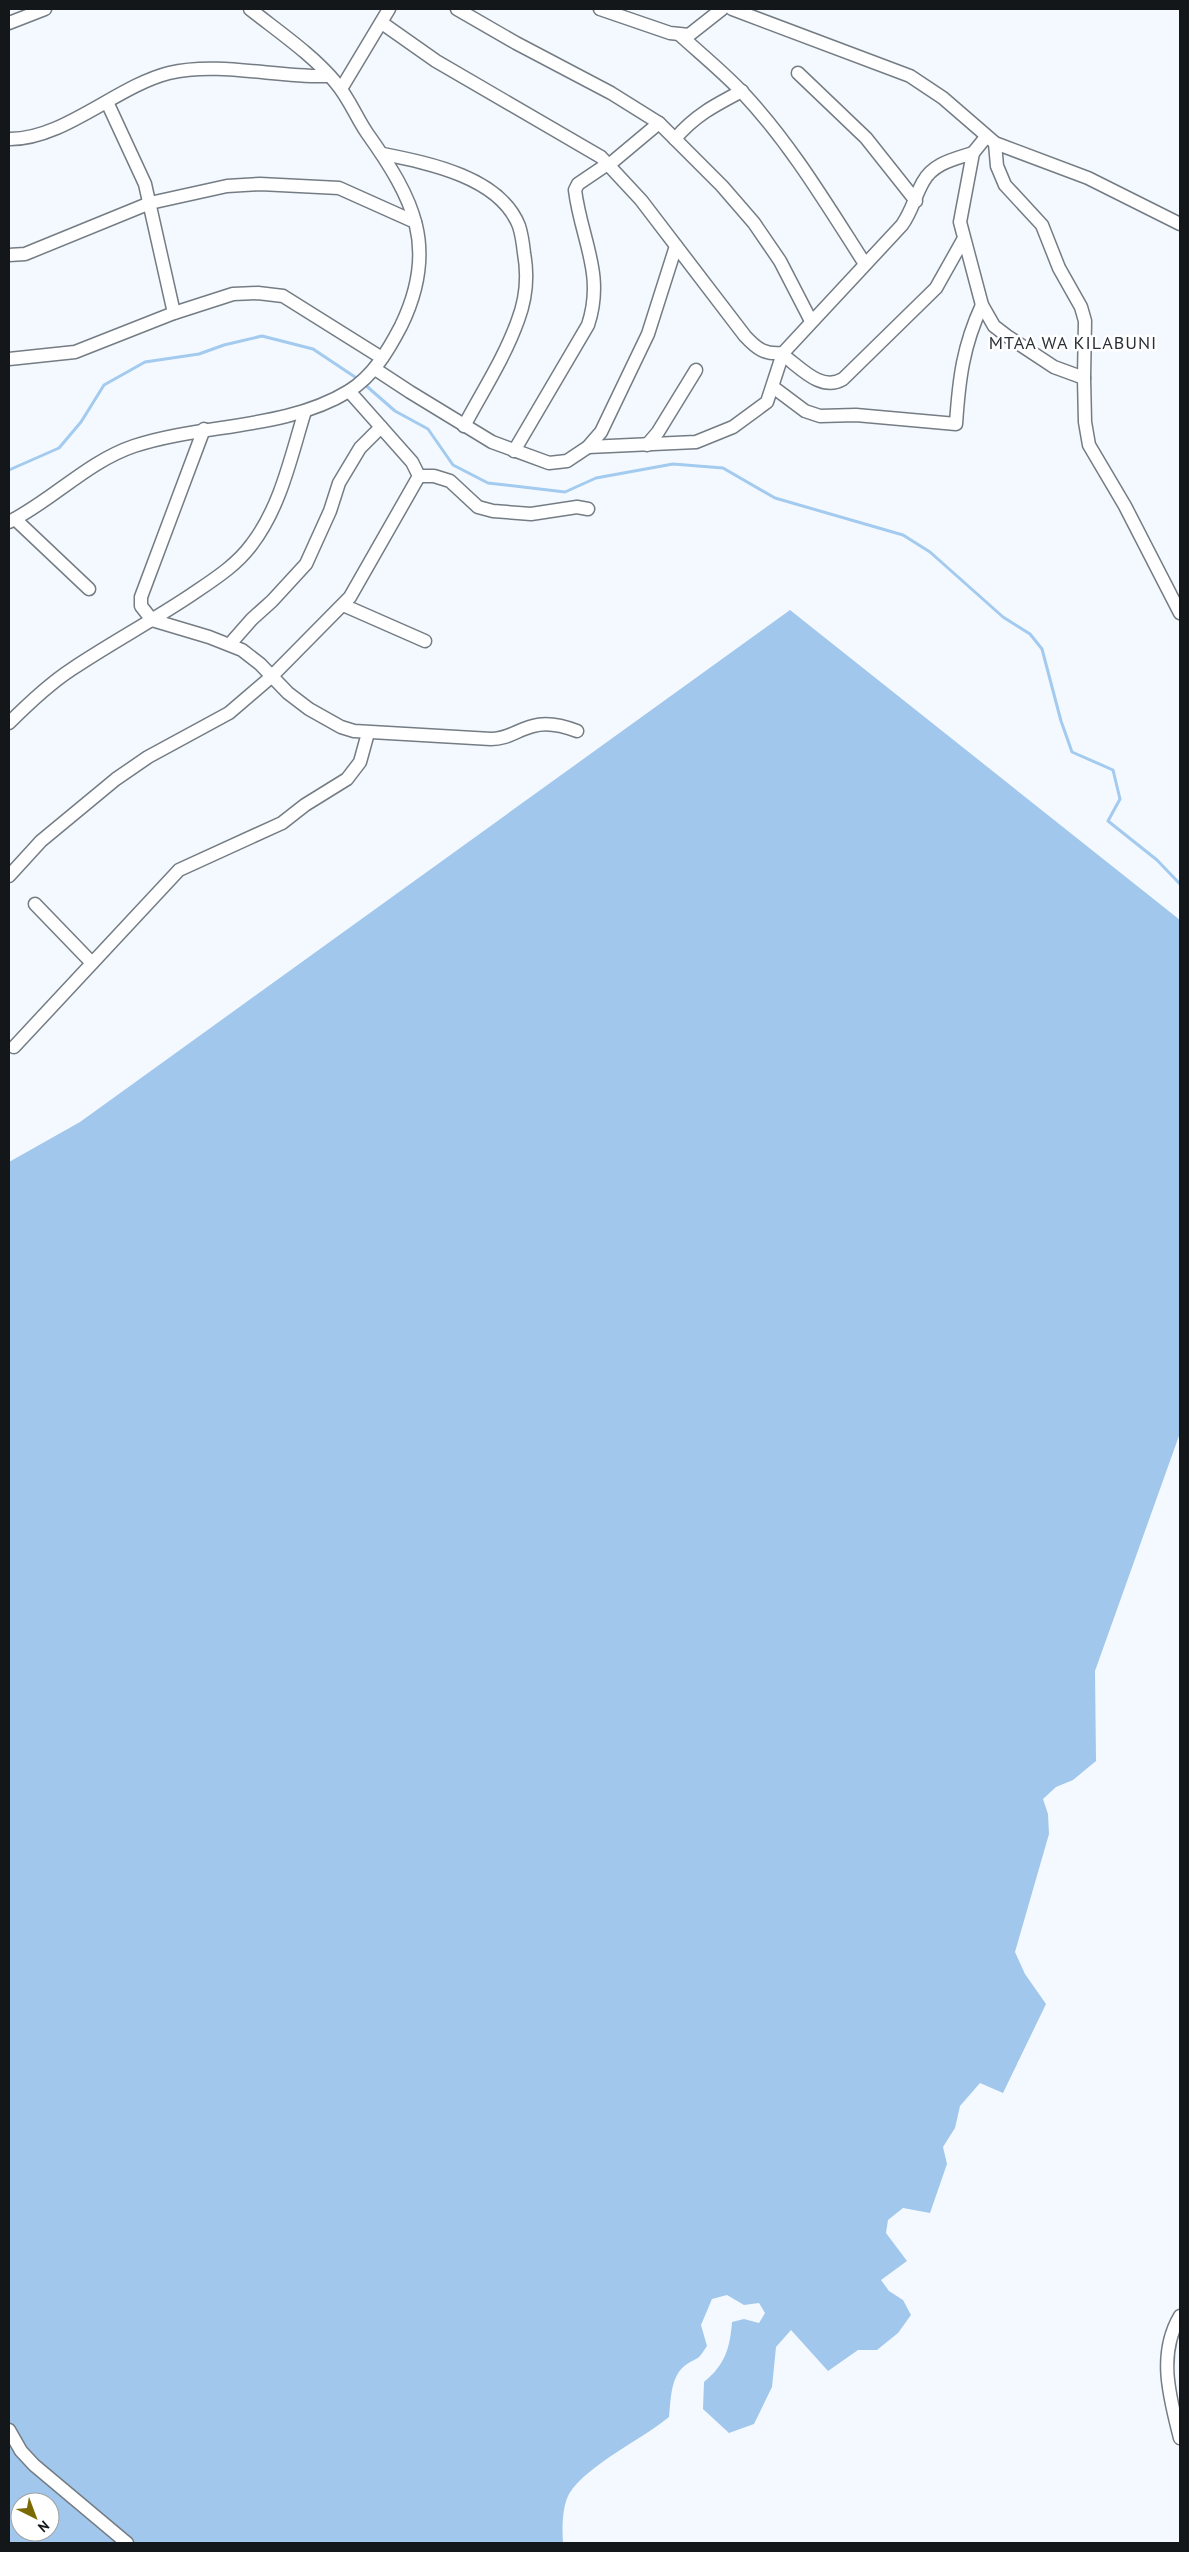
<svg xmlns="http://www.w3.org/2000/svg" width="1189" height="2552" font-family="'PT Sans',sans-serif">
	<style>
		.forest { fill: #a1c7ec; fill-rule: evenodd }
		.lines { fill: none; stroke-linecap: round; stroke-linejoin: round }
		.stream { stroke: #a3caef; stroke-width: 3 }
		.minor-casing { stroke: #747c84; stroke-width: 15 }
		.minor { stroke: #fff; stroke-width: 12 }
		.labels { text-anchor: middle; stroke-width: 5; stroke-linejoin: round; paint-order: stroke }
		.quarter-label { font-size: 18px; letter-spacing: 1px; fill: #293037; stroke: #fff }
	</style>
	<rect width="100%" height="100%" fill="#f4f9ff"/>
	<path class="forest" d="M790,610L1180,920V1433L1095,1671L1096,1761L1073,1780L1056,1787L1043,1799L1048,1814L1049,1834L1015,1952L1025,1974L1046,2004L1003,2093L980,2083L960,2106L955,2128L943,2147L947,2164L930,2213L903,2208L888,2220L886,2233L907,2261L881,2280L889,2291L903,2300L911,2315L898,2333L877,2350H858L828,2371L791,2330L776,2347L772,2387L754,2424L729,2433L703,2409L704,2382C725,2365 730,2348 732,2322L744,2319L759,2323L765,2313L759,2303L744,2305L727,2295L712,2299L701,2325L707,2346C697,2361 700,2356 687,2364C670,2375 671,2400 669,2417C641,2440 587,2465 569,2494C562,2507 562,2529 563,2543H9V1162L80,1122ZM20,2502H50V2532H20Z"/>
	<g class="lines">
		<g class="stream">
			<path d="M363,383L395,411L428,429L453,465L488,483L565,492L596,478L673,464L723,468L775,498L903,535L930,552L1003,617L1030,634L1042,649L1061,721L1072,752L1113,770L1120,799L1108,821L1157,860L1180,884"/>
			<path d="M9,470L59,448L81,422L104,385L145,362L199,354L224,345L262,336L313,349L358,379"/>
		</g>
		<defs>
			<g id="minor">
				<path d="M457,9L516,43L611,93L659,123L722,186L754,223L780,261L811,321"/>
				<path d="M600,9L670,33L689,35L722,9"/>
				<path d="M732,9L910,76L943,98L995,143L1088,178L1180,224"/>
				<path d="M9,23L45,9"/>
				<path d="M382,23L436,61L601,157L641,200L745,336C757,349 765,355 783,353L902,225C912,211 915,196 923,182C933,163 955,159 973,153"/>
				<path d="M680,35C701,54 723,72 742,92C791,144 827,205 865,264"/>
				<path d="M798,73L866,138L916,201"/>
				<path d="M341,89L389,9"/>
				<path d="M107,102L145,184L174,313"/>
				<path d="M986,137L973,153L960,222L982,305L994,326L1007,336L1054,367L1084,378L1085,422L1089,445L1125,506L1180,613"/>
				<path d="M9,139C63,140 117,86 169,73C219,61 278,78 329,76"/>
				<path d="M675,139C694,116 715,105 742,91"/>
				<path d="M995,143L997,166L1005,185L1042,225L1059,268L1081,307L1085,321L1084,378"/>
				<path d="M383,154C428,163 500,177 519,226C522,235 523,244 524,253C528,275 526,299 518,320C505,357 482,392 464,426"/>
				<path d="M610,164L659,123"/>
				<path d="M9,255L25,254L150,203L227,186L260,184L339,188L415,222"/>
				<path d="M783,355C801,368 821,392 843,379L936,288L963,240"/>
				<path d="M9,359L75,352L174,313L233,294L258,293L283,296L382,358"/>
				<path d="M375,369L410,392L492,442L549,463L567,461L588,447L601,432L648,334L676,246"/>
				<path d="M773,387L805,411L820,416L856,415L956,424C959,379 963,346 982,305"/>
				<path d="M204,429L141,597V606L152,620L209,637L242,650L260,664L288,693L309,709L341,727L354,731L491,739C508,739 517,730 533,726C546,722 564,726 577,731"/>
				<path d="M647,445L658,432L696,370"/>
				<path d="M588,447L696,442L733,427L767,402L783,353"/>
				<path d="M514,451L588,325C605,274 581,239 575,190L578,184L609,163"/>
				<path d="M419,476H434L450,481L478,507L493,511L531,514L577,507L588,509"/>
				<path d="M15,519L89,589"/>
				<path d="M9,522C53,500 87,462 134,446C204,423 285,430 349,391C373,376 388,351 401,326C439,248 414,199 367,133C356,117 349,98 336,83C313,55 279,32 250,9"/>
				<path d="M343,605L425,641"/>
				<path d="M230,644L252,619L272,601L306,564L330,511L339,483L360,448L381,427"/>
				<path d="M9,723C29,703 49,684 72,669C111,643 152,621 191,595C213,580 236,566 252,544C281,506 291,456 305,411"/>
				<path d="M9,876L41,841L116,779L148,757L229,713L271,677L350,597L419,476L412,462L349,391"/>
				<path d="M35,904L92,963"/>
				<path d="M14,1047L179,870L282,823L305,805L347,779L360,762L368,733"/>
				<path d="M1180,2316C1157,2355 1170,2398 1180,2438"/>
				<path d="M9,2430L21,2451L34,2465L127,2543"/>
			</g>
		</defs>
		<use href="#minor" class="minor-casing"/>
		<use href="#minor" class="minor"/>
	</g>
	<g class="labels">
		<g class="quarter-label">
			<text x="1073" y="349">MTAA WA KILABUNI</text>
		</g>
	</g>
	<rect width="1189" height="2552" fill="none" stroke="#14171a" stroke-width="20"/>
	<g transform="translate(35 2517) rotate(138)"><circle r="24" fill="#ffffff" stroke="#a1a2a3"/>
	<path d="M0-4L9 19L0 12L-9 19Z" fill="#7b6a01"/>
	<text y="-8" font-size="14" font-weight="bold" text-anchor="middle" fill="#14171a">N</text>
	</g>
</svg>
